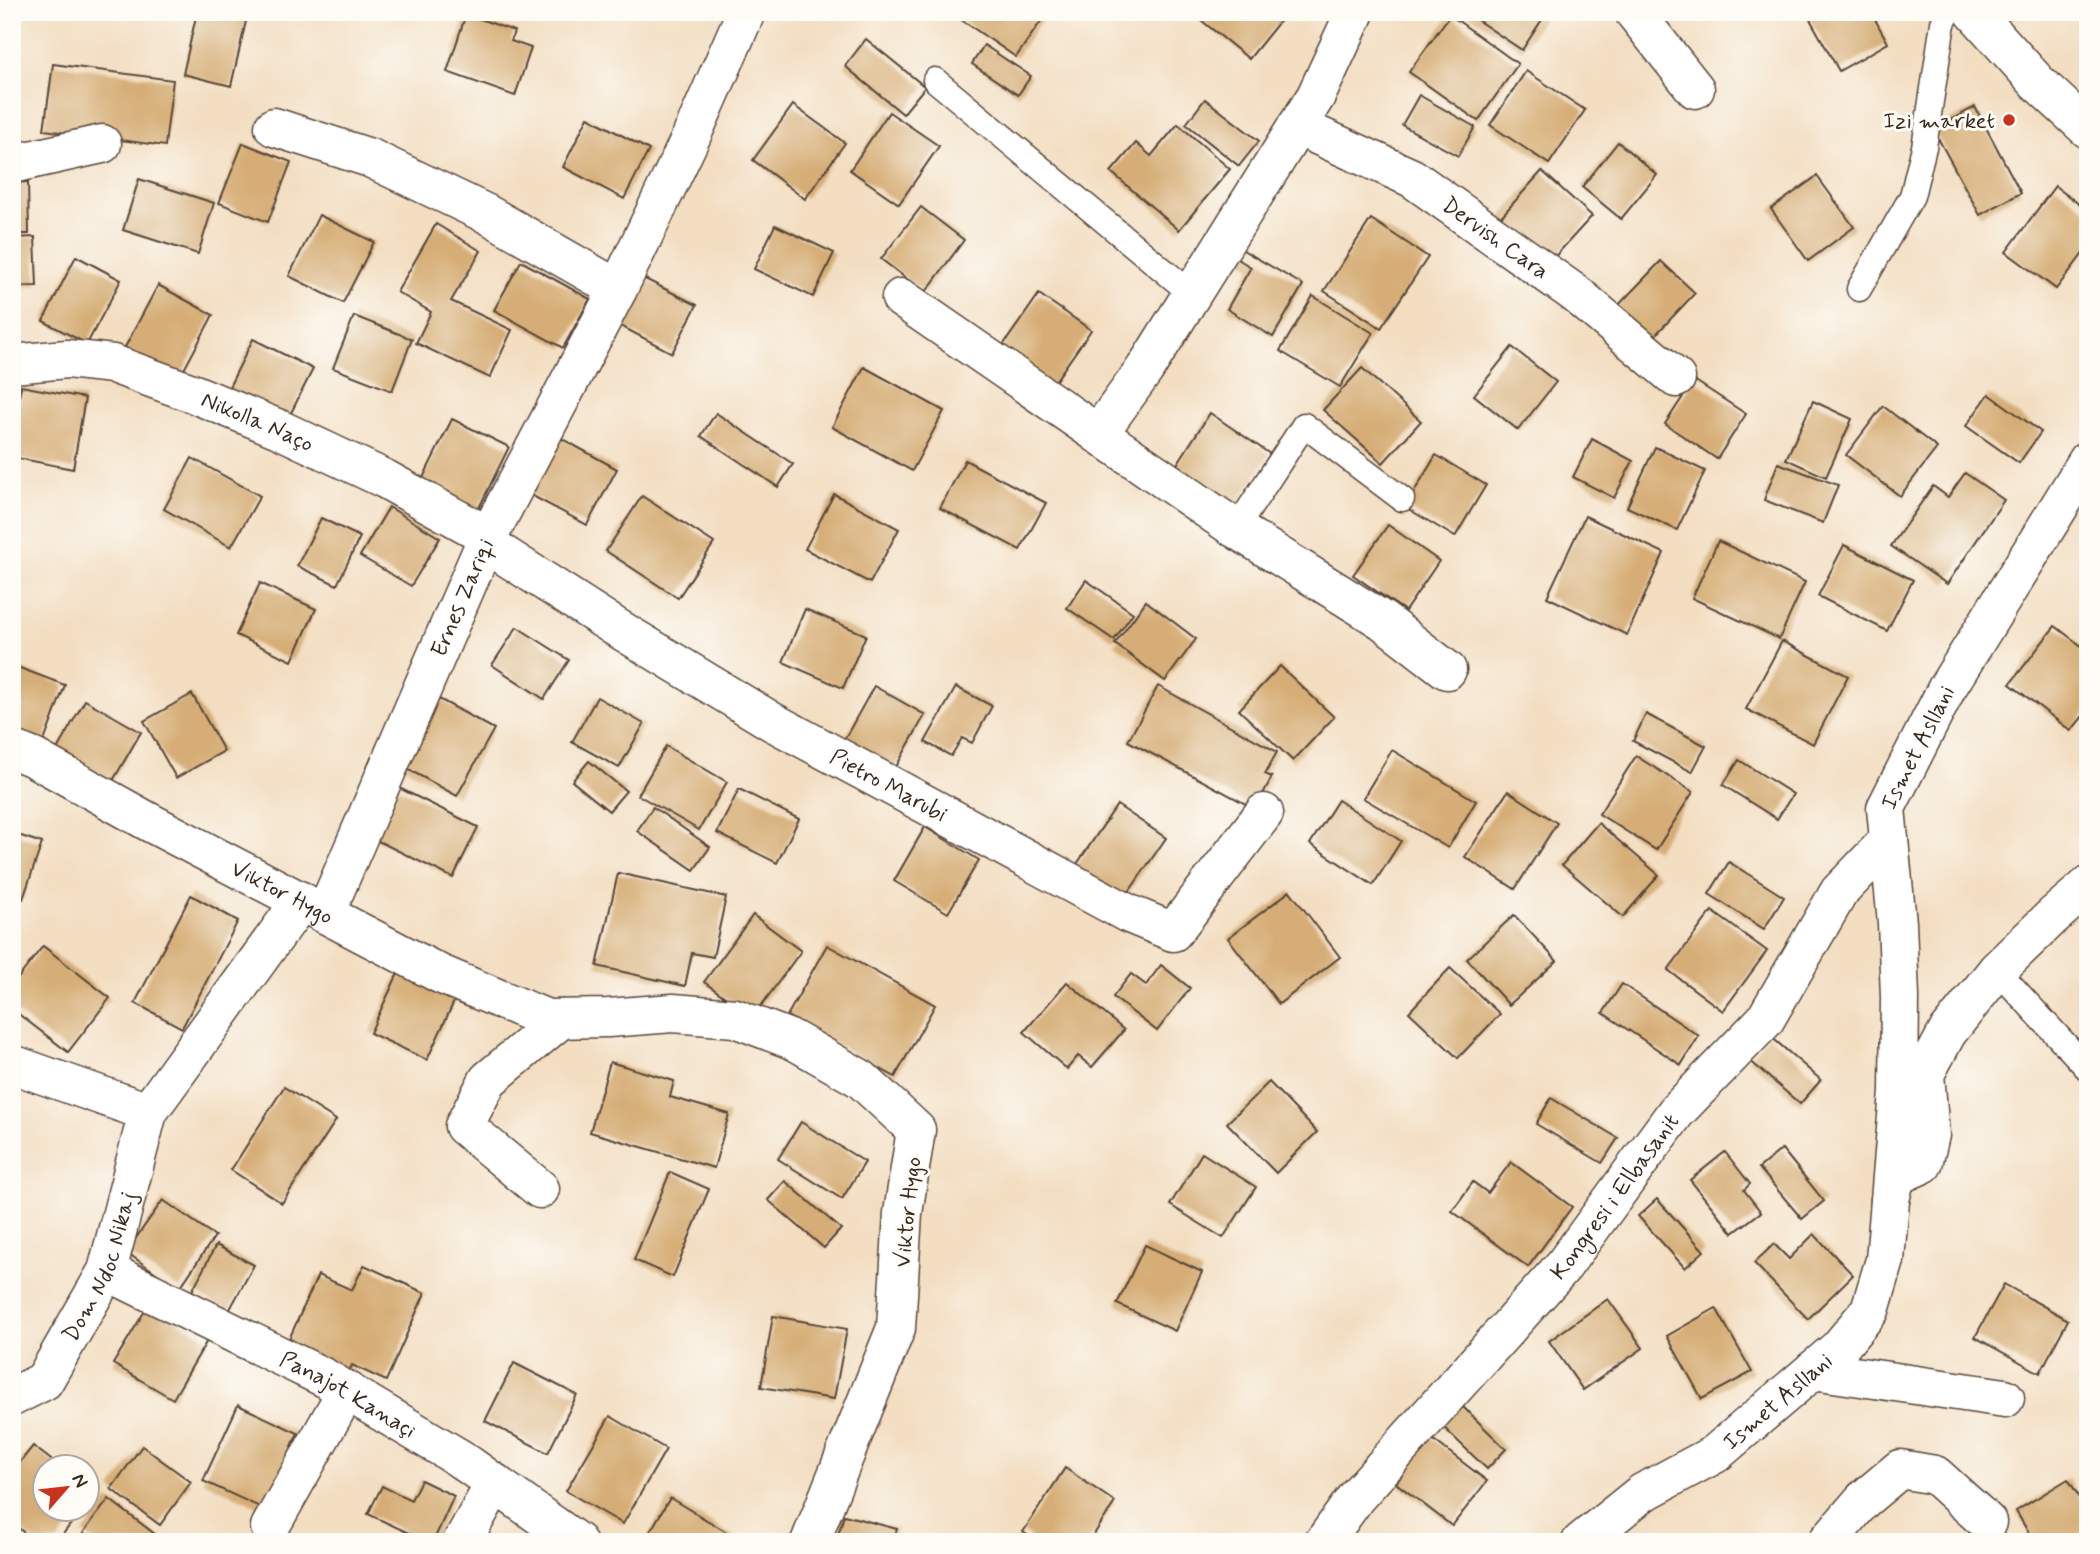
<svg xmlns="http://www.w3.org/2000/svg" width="2100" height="1554" font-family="Mynerve,sans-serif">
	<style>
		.building { fill: #d6ad76 }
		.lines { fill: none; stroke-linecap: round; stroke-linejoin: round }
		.service-casing { stroke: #574537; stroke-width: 27 }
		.minor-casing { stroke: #574537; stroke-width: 41 }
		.tertiary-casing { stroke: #574537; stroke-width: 41 }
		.service { stroke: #fff; stroke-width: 24 }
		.minor { stroke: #fff; stroke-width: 38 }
		.tertiary { stroke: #fff; stroke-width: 38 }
		.poi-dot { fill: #c8321e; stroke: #fdfcf7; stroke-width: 2.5 }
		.labels { text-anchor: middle; stroke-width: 6; stroke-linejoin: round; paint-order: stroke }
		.poi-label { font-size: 23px; fill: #3b2a1e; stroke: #fdfcf7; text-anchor: end }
		.street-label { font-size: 23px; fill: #3b2a1e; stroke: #fdfcf7 }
	</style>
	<rect width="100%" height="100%" fill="#fdfcf7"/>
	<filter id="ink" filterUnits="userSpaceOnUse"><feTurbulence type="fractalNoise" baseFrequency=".0143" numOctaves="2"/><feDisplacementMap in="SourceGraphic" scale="14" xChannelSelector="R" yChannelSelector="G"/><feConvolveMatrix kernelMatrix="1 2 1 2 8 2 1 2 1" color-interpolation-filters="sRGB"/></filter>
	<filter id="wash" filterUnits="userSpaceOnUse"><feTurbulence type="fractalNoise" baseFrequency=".00686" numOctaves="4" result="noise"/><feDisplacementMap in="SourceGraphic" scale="28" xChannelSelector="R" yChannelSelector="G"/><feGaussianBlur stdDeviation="1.57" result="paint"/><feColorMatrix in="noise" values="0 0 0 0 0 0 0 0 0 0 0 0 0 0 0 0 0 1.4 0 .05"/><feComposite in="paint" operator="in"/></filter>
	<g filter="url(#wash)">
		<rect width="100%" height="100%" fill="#f3dec2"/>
		<g id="blocks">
			<g class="building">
				<path d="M197,12H209L246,21L231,86L183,74Z"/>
				<path d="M964,12H1043L1046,14L1016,57L960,19Z"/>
				<path d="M1191,12H1287L1249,59Z"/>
				<path d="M1465,12H1547L1522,50Z"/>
				<path d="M1806,12H1871L1888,43L1839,71Z"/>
				<path d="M466,14L514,31L511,41L531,48L515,96L447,72Z"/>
				<path d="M1450,15L1518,64L1478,121L1409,72Z"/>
				<path d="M866,39L925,87L903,114L845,66Z"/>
				<path d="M984,45L1031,76L1018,95L972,64Z"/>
				<path d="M53,64L173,80L165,146L44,130Z"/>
				<path d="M1526,71L1585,110L1549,164L1490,125Z"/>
				<path d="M1419,95L1475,127L1458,156L1402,125Z"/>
				<path d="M1205,99L1259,141L1239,166L1186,124Z"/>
				<path d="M793,105L845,143L805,199L753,160Z"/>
				<path d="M1975,107L2021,193L1980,215L1933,129Z"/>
				<path d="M889,112L939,146L899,204L850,170Z"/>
				<path d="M588,117L649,150L624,199L563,167Z"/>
				<path d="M1178,124L1230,169L1179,230L1111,172L1136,143L1151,156Z"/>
				<path d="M1618,142L1657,175L1621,219L1582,187Z"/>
				<path d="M243,143L291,162L268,222L219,203Z"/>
				<path d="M1542,171L1592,216L1549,263L1499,219Z"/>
				<path d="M1817,176L1854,227L1808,261L1771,209Z"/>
				<path d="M139,179L214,203L198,254L123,230Z"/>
				<path d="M28,182L29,234H12V183Z"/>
				<path d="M2055,186L2088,211V247L2056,289L2006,252Z"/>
				<path d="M921,207L964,240L925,293L881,259Z"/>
				<path d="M319,215L374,242L343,303L289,276Z"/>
				<path d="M1371,219L1428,257L1381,328L1324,291Z"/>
				<path d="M436,224L481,251L451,301L512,330L490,378L416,343L431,312L397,292Z"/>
				<path d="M775,225L834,253L813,297L754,269Z"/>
				<path d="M35,237L37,286L12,287V238Z"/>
				<path d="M1231,243L1303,285L1273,337L1227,309L1251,267L1226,252Z"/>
				<path d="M76,256L121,280L87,344L43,321Z"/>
				<path d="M521,261L590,299L563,348L494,310Z"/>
				<path d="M1661,261L1695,293L1646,345L1611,313Z"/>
				<path d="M639,276L697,305L672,353L615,323Z"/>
				<path d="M158,285L213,315L179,379L124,349Z"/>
				<path d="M1039,294L1091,330L1051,387L999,351Z"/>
				<path d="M1313,296L1373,333L1340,387L1280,351Z"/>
				<path d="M354,316L412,339L392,391L333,368Z"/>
				<path d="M253,339L313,369L287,421L227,391Z"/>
				<path d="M1512,347L1556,382L1518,430L1474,395Z"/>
				<path d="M864,367L944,411L912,471L832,427Z"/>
				<path d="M1362,368L1421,421L1383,463L1323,410Z"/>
				<path d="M1694,380L1746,414L1717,459L1665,424Z"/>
				<path d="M21,386L85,398L73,469L12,457V433Z"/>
				<path d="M1989,394L2041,432L2019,463L1966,426Z"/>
				<path d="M1813,401L1852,419L1826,477L1786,459Z"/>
				<path d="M1883,406L1937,448L1900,496L1846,455Z"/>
				<path d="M716,413L793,464L778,487L701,436Z"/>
				<path d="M1210,413L1270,454L1235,509L1174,469Z"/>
				<path d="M452,419L509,447L476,514L419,486Z"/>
				<path d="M559,437L617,469L587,525L529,494Z"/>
				<path d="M1592,439L1633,461L1614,498L1573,477Z"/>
				<path d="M1655,447L1705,471L1677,530L1627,507Z"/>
				<path d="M1436,455L1486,485L1455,537L1405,507Z"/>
				<path d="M192,458L260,496L231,547L164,509Z"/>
				<path d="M965,460L1046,503L1020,550L940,508Z"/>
				<path d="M1778,463L1838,485L1823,523L1764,500Z"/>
				<path d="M1965,473L2004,500L1947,584L1891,546L1933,486L1948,497Z"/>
				<path d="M834,494L899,529L870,583L805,549Z"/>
				<path d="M642,496L714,543L678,598L606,551Z"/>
				<path d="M389,507L440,538L411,586L360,556Z"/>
				<path d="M1585,516L1664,553L1627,635L1547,597Z"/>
				<path d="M321,518L360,537L337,585L297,566Z"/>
				<path d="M1388,525L1439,561L1405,611L1353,575Z"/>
				<path d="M1718,541L1805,582L1779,639L1692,598Z"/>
				<path d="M1844,545L1913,580L1887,631L1818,596Z"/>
				<path d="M1086,580L1133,613L1114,640L1067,608Z"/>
				<path d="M260,583L316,609L292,661L236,635Z"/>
				<path d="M1146,601L1196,639L1165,681L1115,644Z"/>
				<path d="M805,609L866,635L843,688L783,662Z"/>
				<path d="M2055,626L2088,651V710L2071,731L2010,684Z"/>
				<path d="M517,627L569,660L544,699L492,665Z"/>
				<path d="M1782,641L1848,676L1813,744L1746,709Z"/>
				<path d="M12,665L65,685L40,752L12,741Z"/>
				<path d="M1280,666L1334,717L1293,761L1239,710Z"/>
				<path d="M874,686L925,715L891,776L840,747Z"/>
				<path d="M1158,686L1277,752L1265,774L1272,777L1255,809L1128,741Z"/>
				<path d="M956,687L992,706L972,743L962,738L951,756L925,742Z"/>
				<path d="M192,694L224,751L176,778L144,721Z"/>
				<path d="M597,697L644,724L619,768L572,742Z"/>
				<path d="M439,699L494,729L457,796L402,766Z"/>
				<path d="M85,700L141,732L107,791L51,760Z"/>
				<path d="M1646,714L1706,746L1692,772L1633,741Z"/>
				<path d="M666,746L727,782L699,830L638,795Z"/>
				<path d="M1392,750L1476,801L1448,848L1363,798Z"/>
				<path d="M1636,756L1693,792L1656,850L1599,814Z"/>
				<path d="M1739,760L1793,794L1777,819L1723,785Z"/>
				<path d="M589,761L626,791L609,811L572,781Z"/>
				<path d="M393,785L478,827L453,878L368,836Z"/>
				<path d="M739,789L799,819L777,863L717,833Z"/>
				<path d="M1508,791L1557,823L1515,889L1465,857Z"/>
				<path d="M1338,800L1401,841L1373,885L1310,844Z"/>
				<path d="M1117,805L1166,838L1122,902L1073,870Z"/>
				<path d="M653,807L710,847L694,870L637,831Z"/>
				<path d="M1598,823L1659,875L1623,917L1562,865Z"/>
				<path d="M925,827L979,860L948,913L894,881Z"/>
				<path d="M12,833L42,843L23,899L12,896Z"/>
				<path d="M1729,862L1784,897L1764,929L1709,894Z"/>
				<path d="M618,873L726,897L713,957L692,953L685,986L597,966Z"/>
				<path d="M1290,891L1340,957L1279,1004L1228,938Z"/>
				<path d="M191,895L238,921L182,1028L135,1003Z"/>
				<path d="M1712,911L1767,951L1723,1011L1668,970Z"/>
				<path d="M753,915L801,951L753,1017L704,982Z"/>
				<path d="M1514,915L1557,961L1509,1005L1467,959Z"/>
				<path d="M827,945L935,1005L895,1077L787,1016Z"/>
				<path d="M43,946L110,998L68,1052L12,1009V986Z"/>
				<path d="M1161,965L1190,988L1157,1031L1113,997L1131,974L1146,985Z"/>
				<path d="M401,967L458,993L427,1060L370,1033Z"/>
				<path d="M1450,968L1500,1014L1458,1058L1409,1012Z"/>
				<path d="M1067,982L1124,1030L1092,1067L1078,1056L1067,1069L1024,1032Z"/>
				<path d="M1622,984L1699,1036L1681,1065L1603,1013Z"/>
				<path d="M1769,1035L1821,1080L1800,1104L1748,1059Z"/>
				<path d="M610,1062L674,1081L670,1097L729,1114L714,1168L590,1132Z"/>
				<path d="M1269,1082L1317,1132L1276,1173L1227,1123Z"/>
				<path d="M284,1087L336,1120L282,1203L231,1170Z"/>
				<path d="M1551,1098L1618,1138L1602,1163L1536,1124Z"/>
				<path d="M801,1122L865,1162L842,1199L778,1159Z"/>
				<path d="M1782,1149L1824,1201L1802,1219L1759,1168Z"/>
				<path d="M1725,1152L1750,1184L1744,1190L1761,1212L1733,1233L1690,1180Z"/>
				<path d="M1202,1153L1256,1187L1223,1238L1170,1205Z"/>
				<path d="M1511,1162L1572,1207L1528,1267L1452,1211L1473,1182L1488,1193Z"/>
				<path d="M670,1172L709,1189L673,1277L634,1260Z"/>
				<path d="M785,1181L841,1229L824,1248L768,1200Z"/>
				<path d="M1657,1199L1704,1251L1685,1268L1638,1216Z"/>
				<path d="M163,1200L215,1236L179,1289L126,1252Z"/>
				<path d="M1814,1234L1853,1275L1808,1319L1754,1263L1774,1244L1789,1259Z"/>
				<path d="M216,1245L254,1265L229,1311L192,1291Z"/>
				<path d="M1145,1245L1202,1272L1175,1331L1117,1304Z"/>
				<path d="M364,1265L425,1293L386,1381L352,1365L347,1376L285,1348L318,1275L352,1290Z"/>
				<path d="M2004,1284L2068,1320L2040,1373L1975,1337Z"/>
				<path d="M1608,1299L1643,1348L1583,1390L1549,1341Z"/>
				<path d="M149,1304L208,1339L173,1399L113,1364Z"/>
				<path d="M1716,1308L1752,1372L1702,1399L1667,1336Z"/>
				<path d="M773,1316L847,1329L834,1399L761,1387Z"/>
				<path d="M514,1363L577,1395L548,1453L485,1421Z"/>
				<path d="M1458,1402L1506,1449L1487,1469L1438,1422Z"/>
				<path d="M238,1405L298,1433L264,1509L203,1481Z"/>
				<path d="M610,1416L666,1449L623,1524L566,1491Z"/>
				<path d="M1431,1438L1487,1481L1452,1526L1396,1483Z"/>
				<path d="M33,1446L59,1466H46V1508H83L57,1542H36L12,1523V1472Z"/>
				<path d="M142,1446L191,1482L160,1525L111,1489Z"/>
				<path d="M1065,1468L1115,1502L1089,1542H1037L1023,1532Z"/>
				<path d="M2068,1479L2088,1511V1542H2034L2016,1511Z"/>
				<path d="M421,1480L454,1496L433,1542H428L368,1514L382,1486L411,1500Z"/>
				<path d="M670,1498L735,1537L732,1542H644Z"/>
				<path d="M109,1499L160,1538L157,1542H94L83,1533Z"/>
				<path d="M844,1515L897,1529L893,1542H836Z"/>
			</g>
		</g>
	</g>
	<g filter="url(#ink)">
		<use href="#blocks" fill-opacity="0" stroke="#574537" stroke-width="2"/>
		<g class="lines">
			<defs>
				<g id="service">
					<path d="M935,80L1192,294"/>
					<path d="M1859,289L1912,196L1924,147L1943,23L1949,12"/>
					<path d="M1236,529L1304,425L1402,499"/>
					<path d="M1997,970L2088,1069"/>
				</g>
				<g id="minor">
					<path d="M1634,12L1695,89"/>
					<path id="s1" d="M1297,126L1412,178L1576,294L1676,378"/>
					<path d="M274,127L370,158L487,214L618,289"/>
					<path d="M12,164L102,144"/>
					<path d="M901,298L1236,529L1382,620L1447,670"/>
					<path id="s2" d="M12,364L67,359L113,364L192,393L279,429L385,479L488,536"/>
					<path d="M1098,434L1145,369L1316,96L1355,12"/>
					<path id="s3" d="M485,543L614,626L771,721L1127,913L1173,932L1264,813"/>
					<path id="s4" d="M12,749L34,758L149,822L440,974L547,1019L608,1018L673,1013L735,1018L795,1041L861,1079L916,1130L903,1213L896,1328L810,1542"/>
					<path id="s5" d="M325,914L485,543L618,289L691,137L746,12"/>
					<path d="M12,1064L148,1112"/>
					<path d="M540,1189L464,1126L488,1080L561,1019"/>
					<path d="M1890,1200L1896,1176L1923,1164L1930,1135L1925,1074L1947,1033L1997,970L2053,916L2088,886"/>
					<path id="s6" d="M107,1271L325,1378L459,1458L577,1542"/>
					<path d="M1813,1370L2005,1398"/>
					<path id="s7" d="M12,1397L44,1381L107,1271L148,1112L301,901"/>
					<path d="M270,1527L347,1390"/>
					<path d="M462,1542L495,1483"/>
					<path id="s8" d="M1324,1542L1356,1497L1564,1265L1676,1112L1765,1020L1839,892L1889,840"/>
					<path id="s9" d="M1581,1542L1642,1493L1715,1454L1839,1348L1870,1310L1885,1260L1899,1092L1900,997L1897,923L1886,808L1947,688L2088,460"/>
					<path d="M1827,1542L1863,1500L1900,1469L1935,1475L1987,1522"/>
				</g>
				<path id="tertiary" d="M1974,12L2037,82L2088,129"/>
			</defs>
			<use href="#service" class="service-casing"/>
			<use href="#minor" class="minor-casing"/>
			<use href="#tertiary" class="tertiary-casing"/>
			<use href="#service" class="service"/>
			<use href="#minor" class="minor"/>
			<use href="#tertiary" class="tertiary"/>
		</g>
	</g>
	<circle class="poi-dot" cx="2009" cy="120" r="7"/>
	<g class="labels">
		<g class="poi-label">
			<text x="1995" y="128">Izi market</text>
		</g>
		<g class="street-label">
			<text dy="8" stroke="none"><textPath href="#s1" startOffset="229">Dervish Cara</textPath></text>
			<text dy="8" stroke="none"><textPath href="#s2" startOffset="257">Nikolla Naço</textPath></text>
			<text dy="8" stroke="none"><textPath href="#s5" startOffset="345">Ernes Zariqi</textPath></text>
			<text dy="8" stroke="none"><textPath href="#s9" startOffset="947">Ismet Asllani</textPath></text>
			<text dy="8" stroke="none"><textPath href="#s3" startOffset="471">Pietro Marubi</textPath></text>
			<text dy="8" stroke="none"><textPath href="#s4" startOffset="306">Viktor Hygo</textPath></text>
			<text dy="8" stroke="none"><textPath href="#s8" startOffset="452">Kongresi i Elbasanit</textPath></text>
			<text transform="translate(907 1212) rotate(-84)" y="8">Viktor Hygo</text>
			<text dy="8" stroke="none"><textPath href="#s7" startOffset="164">Dom Ndoc Nikaj</textPath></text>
			<text dy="8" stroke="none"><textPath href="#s6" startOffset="271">Panajot Kanaçi</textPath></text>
			<text dy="8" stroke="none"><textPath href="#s9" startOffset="243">Ismet Asllani</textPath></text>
		</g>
	</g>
	<rect width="2100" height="1554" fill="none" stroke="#fdfcf7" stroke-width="42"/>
	<g transform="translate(66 1488) rotate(62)"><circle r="33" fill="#fdfcf7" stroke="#afa8a0" stroke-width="2"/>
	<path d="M0-5L12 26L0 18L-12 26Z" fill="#c8321e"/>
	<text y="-10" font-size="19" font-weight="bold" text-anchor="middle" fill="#3b2a1e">N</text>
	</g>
</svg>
